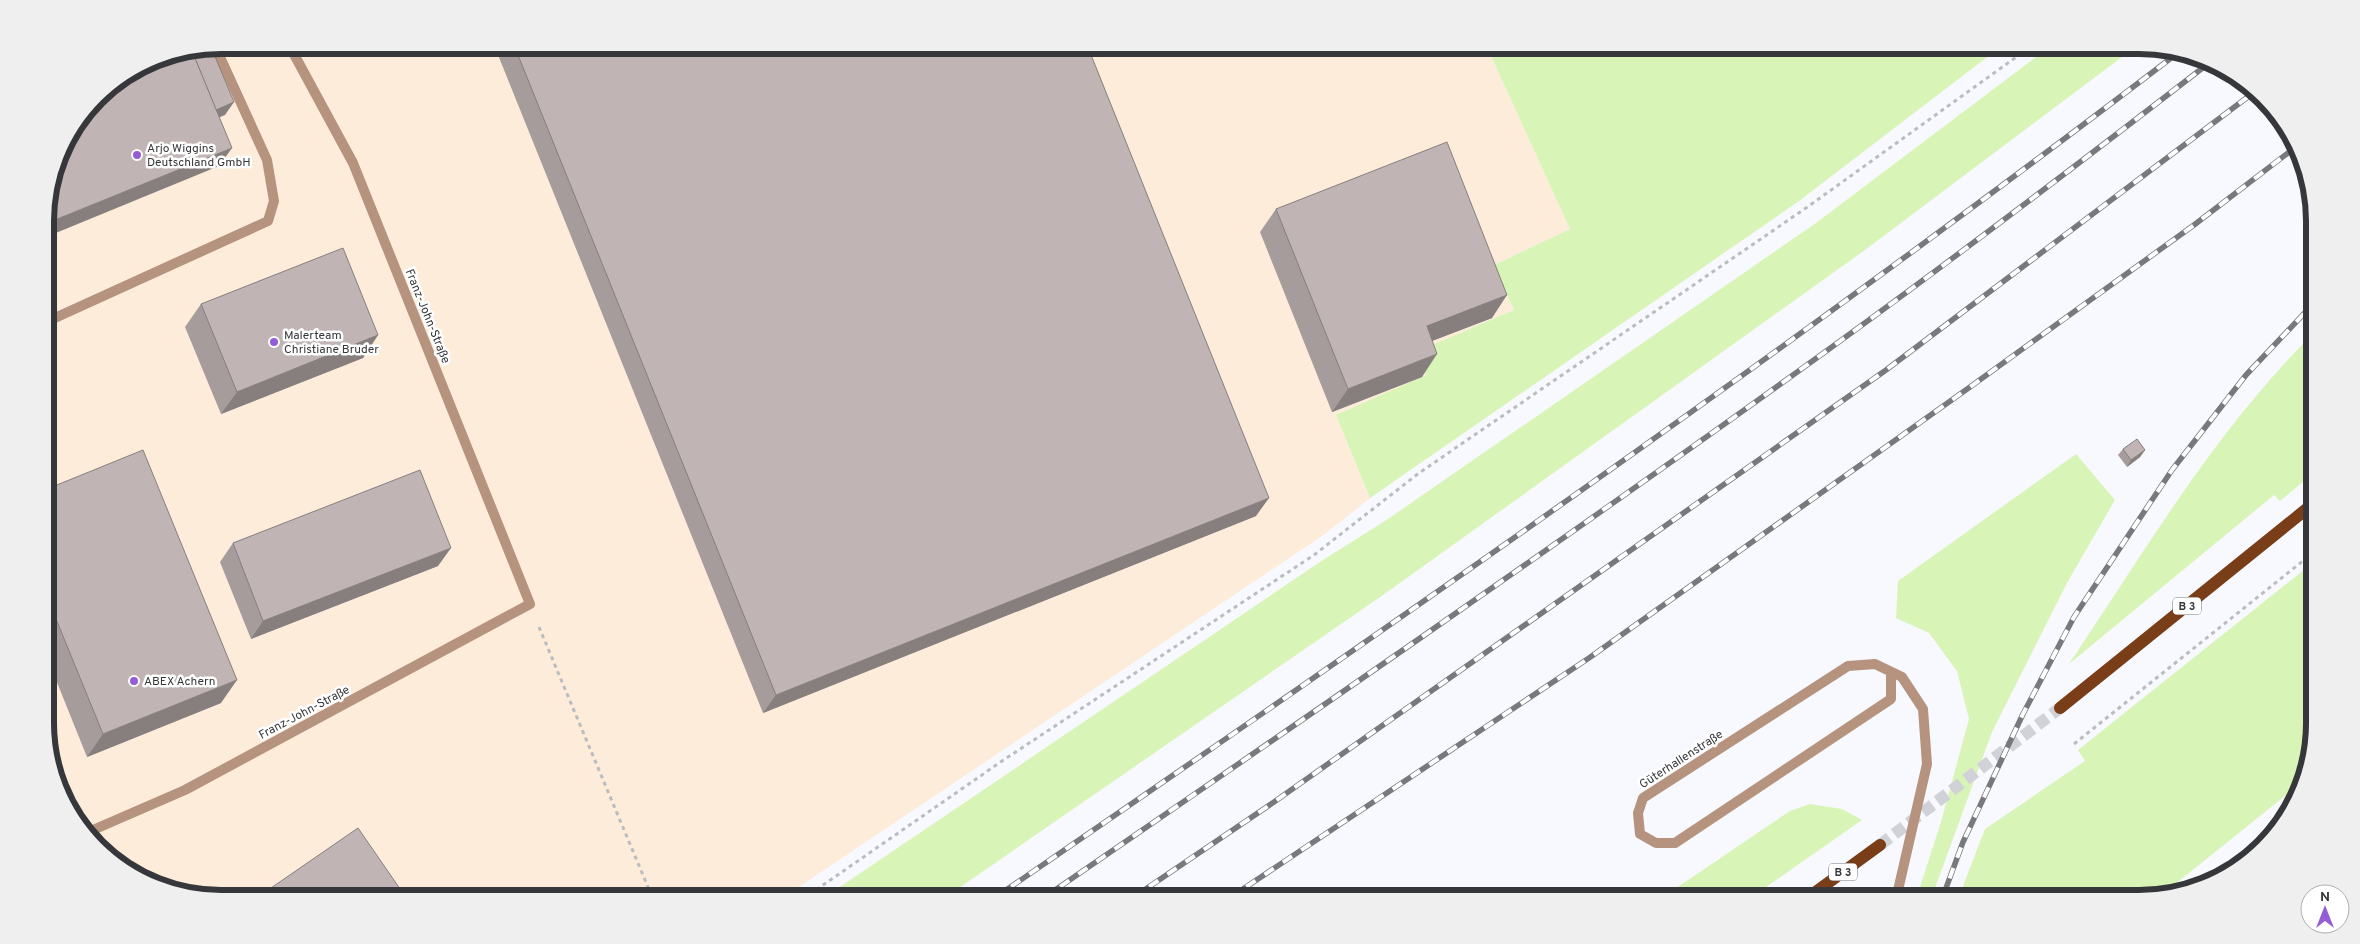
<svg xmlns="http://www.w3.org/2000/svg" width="2360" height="944" font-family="Overpass,sans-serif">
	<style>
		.industrial { fill: #fdecda }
		.green { fill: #d9f4b7 }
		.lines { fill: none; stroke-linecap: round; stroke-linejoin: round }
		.primary-tunnel { stroke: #d0d2d7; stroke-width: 12; stroke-dasharray: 12 6; stroke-linecap: butt }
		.path { stroke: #babcc0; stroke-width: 3; stroke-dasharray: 4 4; stroke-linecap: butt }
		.service { stroke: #b6937f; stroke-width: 10 }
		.minor { stroke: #b6937f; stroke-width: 10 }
		.primary { stroke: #793e17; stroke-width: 12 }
		.rail-casing { stroke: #77797c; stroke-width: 5.5 }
		.rail { stroke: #fff; stroke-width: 4; stroke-dasharray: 11; stroke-linecap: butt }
		.wall { fill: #a59c9b }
		.shaded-wall { fill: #867f7e }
		.building { fill: #c0b5b4; stroke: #867f7e }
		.poi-dot { fill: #955dd5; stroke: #fff; stroke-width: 2 }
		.labels { text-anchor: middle; stroke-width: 5; stroke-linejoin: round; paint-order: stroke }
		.shield { fill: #fff; stroke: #727375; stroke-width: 1 }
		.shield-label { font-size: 11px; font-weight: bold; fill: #36373a }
		.poi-label { font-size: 12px; fill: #36373a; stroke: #fff; text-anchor: start }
		.street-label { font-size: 12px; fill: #36373a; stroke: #fff }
		.rim { fill: none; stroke: #36373a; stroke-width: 6 }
	</style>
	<rect width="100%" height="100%" fill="#f7f9fe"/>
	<path class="industrial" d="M221,45H1486L1570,229L1494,265L1514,310L1418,351L1426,375L1336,415L1370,498L1325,534L781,899H221L164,890L89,839L48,757L45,209L154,58Z"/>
	<g class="green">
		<path d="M1486,45H2003L1799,201L1370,498L1336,415L1426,375L1418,351L1514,310L1494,265L1570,229Z"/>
		<path d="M2052,45H2138L1865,250L1383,595L943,899H822L1323,560L1385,521L1816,223Z"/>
		<path d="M2314,333V473L2280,501L2274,495L2069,664C2145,551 2216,429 2314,333Z"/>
		<path d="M2076,454L2115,500L2068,581L1992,732L1931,899H1916L1941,822L1969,719L1957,671L1929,633L1896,618L1898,581Z"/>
		<path d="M2315,561V723L2306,779L2159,897L1958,899L1985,829L2085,761L2078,750Z"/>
		<path d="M1810,804L1842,809L1862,820L1749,899H1660L1790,811Z"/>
	</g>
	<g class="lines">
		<path class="primary-tunnel" d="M1880,845L2060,708"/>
		<g class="path">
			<path d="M539,627L653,899"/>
			<path d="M2074,744L2314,552"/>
			<path d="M803,899L1002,761L1314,555L1419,473L1806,208L2033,45"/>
			<path d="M1863,899L1870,894"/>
		</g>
		<g class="service">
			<path d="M46,322L268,221L274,201L267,160L215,46"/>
			<path d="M1891,672V699L1675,843H1656L1640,834L1638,813L1643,798L1848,666L1875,664L1902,677L1923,709L1927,764L1896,899"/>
		</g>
		<path class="minor" d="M86,833L185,790L530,604L353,163L289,45"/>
		<g class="primary">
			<path d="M2060,708L2314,503"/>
			<path d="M1806,899L1880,845"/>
		</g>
		<defs>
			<g id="rail">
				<path d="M993,899C1394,624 1793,347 2179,52"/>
				<path d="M1042,899C1294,726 1545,553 1793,375C1934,274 2072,169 2209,63"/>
				<path d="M1131,899L1274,802L1886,370L2253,93"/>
				<path d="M1228,899L1589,658L1970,387L2194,225L2297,146"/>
				<path d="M1942,899L1963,842L2023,714L2074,617L2172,470L2246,375L2314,303"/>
			</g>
		</defs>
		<use href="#rail" class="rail-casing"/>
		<use href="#rail" class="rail"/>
	</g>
	<g class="wall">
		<path d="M494,45H1087L1256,516L763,713Z"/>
		<path d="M1276,209L1492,318L1432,341L1422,377L1332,412L1260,232Z"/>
		<path d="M201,304L378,335L363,358L221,414L185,327Z"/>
		<path d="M2123,449L2145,450L2140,457L2127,467L2118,455Z"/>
		<path d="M47,489L221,703L87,757L48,660Z"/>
		<path d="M233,543L438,566L251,639L220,562Z"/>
	</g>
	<g class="shaded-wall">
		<path d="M234,102L225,115L203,124L212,111Z"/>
		<path d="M232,148L219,166L46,237L45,224Z"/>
		<path d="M1507,295L1492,318L1411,349L1427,326Z"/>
		<path d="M378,335L363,358L221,414L237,392Z"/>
		<path d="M1437,354L1422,377L1332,412L1348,389Z"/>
		<path d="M2145,450L2140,457L2127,467L2131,460Z"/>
		<path d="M1269,498L1256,516L763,713L776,695Z"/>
		<path d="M451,548L438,566L251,639L263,621Z"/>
		<path d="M237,680L221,703L87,757L103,734Z"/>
	</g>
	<g class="building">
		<path d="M514,45H1087L1269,498L776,695Z"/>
		<path d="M211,47L234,102L216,110L192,51Z"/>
		<path d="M192,51L232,148L45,224V209L63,143L105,89L154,58Z"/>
		<path d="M1447,142L1507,295L1427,326L1437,354L1348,389L1276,209Z"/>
		<path d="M343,248L378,335L237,392L201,304Z"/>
		<path d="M2137,439L2145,450L2131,460L2123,449Z"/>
		<path d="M143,450L237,680L103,734L47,597V489Z"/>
		<path d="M420,470L451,548L263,621L233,543Z"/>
		<path d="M358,828L407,899H255Z"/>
	</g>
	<g class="poi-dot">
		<circle cx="137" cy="155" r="5"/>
		<circle cx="274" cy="342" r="5"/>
		<circle cx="134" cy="681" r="5"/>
	</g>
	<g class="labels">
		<g class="shield">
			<rect x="2173" y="597.5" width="28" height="17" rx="4"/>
			<rect x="1829" y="863.5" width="28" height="17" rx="4"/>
		</g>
		<g class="shield-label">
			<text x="2187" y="610">B 3</text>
			<text x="1843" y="876">B 3</text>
		</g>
		<g class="poi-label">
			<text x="147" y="152">Arjo Wiggins<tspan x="147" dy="14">Deutschland GmbH</tspan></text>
			<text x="284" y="339">Malerteam<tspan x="284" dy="14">Christiane Bruder</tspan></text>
			<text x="144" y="685">ABEX Achern</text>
		</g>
		<g class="street-label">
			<text transform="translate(428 316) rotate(68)" y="4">Franz-John-Straße</text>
			<text transform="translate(304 712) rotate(-28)" y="4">Franz-John-Straße</text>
			<text transform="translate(1681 759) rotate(-33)" y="4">Güterhallenstraße</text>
		</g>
	</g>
	<path d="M0 0H2360V944H0ZM221 54H2139A167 167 0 0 1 2306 221V723A167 167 0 0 1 2139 890H221A167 167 0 0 1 54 723V221A167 167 0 0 1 221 54Z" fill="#efefef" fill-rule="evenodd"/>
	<path class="rim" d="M221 54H2139A167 167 0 0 1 2306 221V723A167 167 0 0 1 2139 890H221A167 167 0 0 1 54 723V221A167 167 0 0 1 221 54Z"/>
	<g transform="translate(2325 909)"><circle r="24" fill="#ffffff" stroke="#afafb0"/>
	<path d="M0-4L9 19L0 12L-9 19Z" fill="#955dd5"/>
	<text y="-8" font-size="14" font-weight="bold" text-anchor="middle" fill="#36373a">N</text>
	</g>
</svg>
